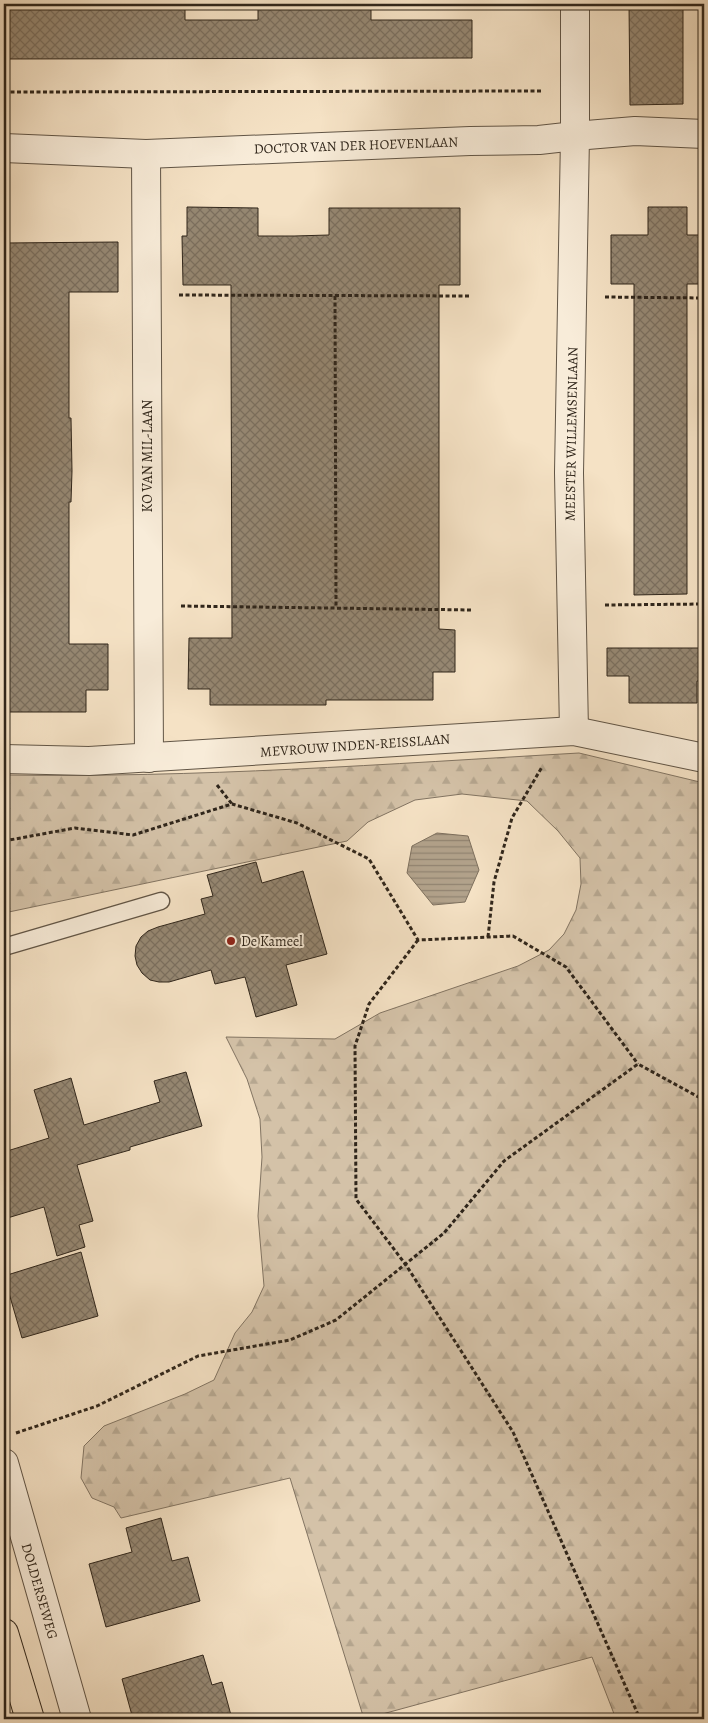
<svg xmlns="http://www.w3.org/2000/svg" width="708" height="1723" font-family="Alegreya,serif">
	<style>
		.forest { fill: url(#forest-firs); stroke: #827462 }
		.water { fill: url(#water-rules); stroke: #7e705e }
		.building { fill: url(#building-cross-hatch); stroke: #30261b }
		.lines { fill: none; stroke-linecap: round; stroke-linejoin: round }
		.service-casing { stroke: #615546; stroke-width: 19 }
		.minor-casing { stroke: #615546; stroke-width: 30 }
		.primary-casing { stroke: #30261b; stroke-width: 30 }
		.path { stroke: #30261b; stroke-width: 3; stroke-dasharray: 4 2.5; stroke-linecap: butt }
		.service { stroke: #f8ecd9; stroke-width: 16 }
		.minor { stroke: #f8ecd9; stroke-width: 28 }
		.primary { stroke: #f5e2c5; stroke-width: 28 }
		.poi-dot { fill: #8f2418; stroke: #f8ecd9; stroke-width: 2 }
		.labels { text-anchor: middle; stroke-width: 4; stroke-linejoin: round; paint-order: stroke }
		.street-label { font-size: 14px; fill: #30261b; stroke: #f8ecd9 }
		.poi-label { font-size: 14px; fill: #30261b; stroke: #f8ecd9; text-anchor: start }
	</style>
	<defs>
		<pattern id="forest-firs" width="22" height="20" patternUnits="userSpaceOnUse" patternTransform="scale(1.25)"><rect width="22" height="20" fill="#d4c2a8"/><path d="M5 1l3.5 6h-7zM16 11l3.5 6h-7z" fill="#b6a790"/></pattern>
		<pattern id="water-rules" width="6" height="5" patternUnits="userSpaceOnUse" patternTransform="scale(1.25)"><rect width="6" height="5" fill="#b2a28b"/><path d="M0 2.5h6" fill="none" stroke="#918471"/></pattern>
		<pattern id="building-cross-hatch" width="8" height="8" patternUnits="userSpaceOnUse" patternTransform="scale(1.25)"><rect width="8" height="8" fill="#968873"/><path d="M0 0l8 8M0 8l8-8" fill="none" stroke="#7b6f5e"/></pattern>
	</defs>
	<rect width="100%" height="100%" fill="#f5e2c5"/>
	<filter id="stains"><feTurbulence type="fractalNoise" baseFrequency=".004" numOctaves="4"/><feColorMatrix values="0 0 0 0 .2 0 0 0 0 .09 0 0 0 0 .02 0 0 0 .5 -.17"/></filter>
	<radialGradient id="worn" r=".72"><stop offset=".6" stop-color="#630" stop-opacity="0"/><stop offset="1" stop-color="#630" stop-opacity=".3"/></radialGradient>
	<path class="forest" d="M579,753L704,783V1719H616L592,1657L364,1719L290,1478L121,1518L114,1507L92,1498L81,1478L84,1446L104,1426L185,1394L214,1380L235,1333L252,1312L264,1286L258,1216L262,1157L260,1119L247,1079L226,1037L335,1039L380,1013L518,966L549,950L564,934L576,910L581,884L580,858L558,831L527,801L462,794L415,800L368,822L347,841L4,913V775C196,778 387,764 579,753Z"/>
	<path class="water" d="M437,833L468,836L479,870L465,902L433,905L407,873L412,846Z"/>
	<g class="building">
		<path d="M6,4H185V20H258V4H371V20H472V58L4,59V20H7Z"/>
		<path d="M629,4H683V104L630,105Z"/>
		<path d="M187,207L258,208V236H294L329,235V208H460V285H439V629L455,630V672H433V700H326V705H210V689H188L189,638H232L231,331V285H183L182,236H187Z"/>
		<path d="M648,207H687V235H704V284H687V594L634,595V284H611V235H648Z"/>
		<path d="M118,242V292H69V418H71L72,471L71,502H69V644H108V690H86V712H4V243Z"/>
		<path d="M607,648H704V681H697V703H629V676H607Z"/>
		<path d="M256,862L262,883L303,871L327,954L286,965L297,1005L256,1017L245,977L215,984L211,970L169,982H159L150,980L142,973L137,965L135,956L136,946L141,937L148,931L158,927L205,914L201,899L213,896L207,875Z"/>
		<path d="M186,1072L202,1126L130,1147V1150L77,1165L93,1221L79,1225L85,1247L57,1256L44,1207L4,1219V1152L49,1138L34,1090L71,1078L84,1125L160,1102L154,1081Z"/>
		<path d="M81,1252L98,1316L22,1338L4,1276Z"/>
		<path d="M161,1518L172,1561L188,1557L200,1601L106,1627L89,1564L132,1552L126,1528Z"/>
		<path d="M203,1655L212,1685L222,1682L232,1719H133L122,1679Z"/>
	</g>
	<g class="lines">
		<defs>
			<path id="service" d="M4,947L161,901"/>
			<g id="minor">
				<path d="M4,148L146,154L470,141L539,140L575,136V4"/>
				<path d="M146,154L149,758"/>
				<path d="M574,731L569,473L575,136L635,131L704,134"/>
				<path d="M4,759L89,761L574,731L704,758"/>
				<path d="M4,1463L77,1719"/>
			</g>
			<path id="primary" d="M4,1633L30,1719"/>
		</defs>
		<use href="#service" class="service-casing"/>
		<use href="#minor" class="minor-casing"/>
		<use href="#primary" class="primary-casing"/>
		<g class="path">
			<path d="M4,92L542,91"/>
			<path d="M179,295L471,296"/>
			<path d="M335,296L336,607"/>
			<path d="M605,297L704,298"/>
			<path d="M605,605L704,604"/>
			<path d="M181,606L473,610"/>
			<path d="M217,785L232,804"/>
			<path d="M4,841L75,828L133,835L232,804L297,823L369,859L418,940L513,936L566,967L638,1064"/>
			<path d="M488,937L494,882L512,818L542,767"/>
			<path d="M418,940L369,1004L355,1046L356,1199L406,1265L513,1432L640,1719"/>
			<path d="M16,1433L97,1406L198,1356L290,1340L336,1320L444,1233L504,1161L638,1064L704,1100"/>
		</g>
		<use href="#service" class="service"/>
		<use href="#minor" class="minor"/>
		<use href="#primary" class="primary"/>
	</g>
	<circle class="poi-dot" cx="231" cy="941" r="5"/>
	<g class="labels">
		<g class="street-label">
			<text transform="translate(356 145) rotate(-2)" y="5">DOCTOR VAN DER HOEVENLAAN</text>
			<text transform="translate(571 434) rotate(-89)" y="5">MEESTER WILLEMSENLAAN</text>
			<text transform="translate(147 456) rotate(-90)" y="5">KO VAN MIL-LAAN</text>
			<text transform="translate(355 745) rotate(-4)" y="5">MEVROUW INDEN-REISSLAAN</text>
			<text transform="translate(40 1591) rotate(74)" y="5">DOLDERSEWEG</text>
		</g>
		<g class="poi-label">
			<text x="241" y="946">De Kameel</text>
		</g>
	</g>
	<rect width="708" height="1723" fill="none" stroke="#f5e2c5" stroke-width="20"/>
	<rect x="5" y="5" width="698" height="1713" fill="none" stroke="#30261b" stroke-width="2.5"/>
	<rect x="10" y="10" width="688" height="1703" fill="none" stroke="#30261b"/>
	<rect width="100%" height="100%" filter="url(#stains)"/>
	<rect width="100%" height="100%" fill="url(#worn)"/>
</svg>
